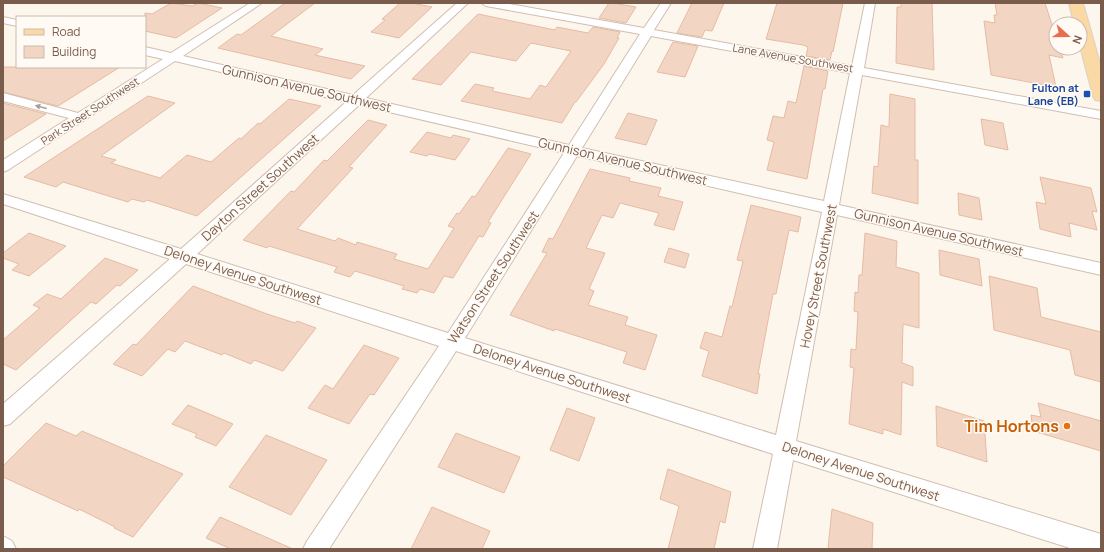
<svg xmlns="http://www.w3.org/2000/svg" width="1104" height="552" font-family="Manrope,sans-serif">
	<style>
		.building { fill: #f3d5c3; stroke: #e6bba3 }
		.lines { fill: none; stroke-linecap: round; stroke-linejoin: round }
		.minor-casing { stroke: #d1beb0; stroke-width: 2 }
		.primary-casing { stroke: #dad1cd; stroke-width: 2 }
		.minor { fill: #fff; fill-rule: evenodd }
		.primary { fill: #fbd9a5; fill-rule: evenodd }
		.oneway { fill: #af9d94 }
		.transit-dot { fill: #1a4fb4; stroke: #fffaf3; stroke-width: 1.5 }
		.food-dot { fill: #e8710a; stroke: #fffaf3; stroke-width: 1.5 }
		.labels { text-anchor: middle; stroke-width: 3; stroke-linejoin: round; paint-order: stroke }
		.far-street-label { font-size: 11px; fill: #7a5c4d; stroke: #fffaf3 }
		.far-transit-label { font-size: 11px; font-weight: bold; fill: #164399; stroke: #fffaf3; text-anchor: end }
		.street-label { font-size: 13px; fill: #7a5c4d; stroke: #fffaf3 }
		.near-food-label { font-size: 16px; font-weight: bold; fill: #c56008; stroke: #fffaf3; text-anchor: end }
	</style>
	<rect width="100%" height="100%" fill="#fdf6ec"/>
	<g class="building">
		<path d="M171,3L192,6L199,3L222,8L176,38L145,31V13L152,14Z"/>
		<path d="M285,3H315L271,36L323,49L315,55L365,66L351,79L218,48L237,34L241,35Z"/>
		<path d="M400,3H412L432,7L399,38L371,32L385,20L382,19Z"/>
		<path d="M609,3H613L636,7L626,23L599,18Z"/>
		<path d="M692,3H724L712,31L705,30L702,37L677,33Z"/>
		<path d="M777,3H843L833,52L832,51L830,60L806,56L808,47L803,45L766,39Z"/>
		<path d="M901,3H932L934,70L896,63L897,7H901Z"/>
		<path d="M995,3H1045L1056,37V48H1060L1063,58L1049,55L1056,87L991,75L984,21L995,23L994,15H997Z"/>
		<path d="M478,14L555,30L557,27L588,33L593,27L620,32L617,38H619L604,64L576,102H575L562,123L461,101L475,84L494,88L492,91L530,99L540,85L546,87L571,51L531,43L516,61L471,52L441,85L412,79Z"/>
		<path d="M673,42L698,46L685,77L657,72Z"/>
		<path d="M804,66L828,71L825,89H823L807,179L767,170L774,142L767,140L773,116L784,118L788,101L796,103Z"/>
		<path d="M3,67H120L58,106L3,92Z"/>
		<path d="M890,94L915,99V160H918V204L872,193L874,166L878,167L881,125L889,127Z"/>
		<path d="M148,96L175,103L101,156L116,160L111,163L160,178L187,155L211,162L239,138L241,139L258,123L260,124L289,99L321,106L197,216L147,200L144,202L132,199L128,202L63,182L56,187L24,177Z"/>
		<path d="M3,103L46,114L3,141Z"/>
		<path d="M628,113L657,120L646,145L615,138Z"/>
		<path d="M981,119L1003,123L1008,150L985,145Z"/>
		<path d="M368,120L387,125L349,167L353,168L297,229L335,241L338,238L356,245L357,242L397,254L394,259L428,269L454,228L448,226L457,213L459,214L472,196L475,197L508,148L531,154L488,222L491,223L483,237L479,236L453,278L444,276L434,293L420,289L417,293L402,289L404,286L355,271L350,277L334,272L337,267L269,246L267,248L243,240L291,191L294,192L324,160L327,161Z"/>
		<path d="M427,132L451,138L453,135L470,139L455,160L429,154L427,156L410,152Z"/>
		<path d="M590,169L630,178L629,181L661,188L658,196L683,202L674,230L654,225L659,213L620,203L613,218L602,215L586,248L605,253L589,289L594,291L588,305L628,317L625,325L657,335L645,370L623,363L627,352L555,329L554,331L510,315L547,253L542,252L549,238L553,239Z"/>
		<path d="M1040,177L1091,188L1097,212L1092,211L1097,230L1069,223L1071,237L1040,229L1036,202L1046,204Z"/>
		<path d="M958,193L979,198L982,220L959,215Z"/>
		<path d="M751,205L801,217L798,232L789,230L776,294H773L758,374H760L757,394L702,376L709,351L700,348L705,332L722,337L730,306L732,307L743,261L737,260Z"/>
		<path d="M29,233L66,246L29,276L12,270L19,264L3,258V253Z"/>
		<path d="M865,233L897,241L896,267L919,273V328L903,324L902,363L913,367V386L902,382L901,435L883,429V434L849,424L854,368L850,367L851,349L856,350L858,312L854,311L855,292L858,293L859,275H862Z"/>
		<path d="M669,248L689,254L685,268L664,262Z"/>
		<path d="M939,250L979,259L982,286L940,275Z"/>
		<path d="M105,258L138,270L120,286L117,285L96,304L91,302L16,370L3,364V340L40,308L33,305L47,294L61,299Z"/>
		<path d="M989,276L1037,288L1041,317L1101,332V382L1075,375L1070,350L994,330Z"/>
		<path d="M193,286L267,314L295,323L297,321L316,328L283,371L254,360L251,364L224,353L222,355L185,341L175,352L168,349L142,376L113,364L133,344L136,345Z"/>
		<path d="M364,345L399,358L374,395L370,394L349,424L308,408L325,385L333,389Z"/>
		<path d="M1038,403L1101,421V451L1033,431L1031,415L1041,417Z"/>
		<path d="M188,405L233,424L216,446L195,437L197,434L172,424Z"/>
		<path d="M936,406L984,421L987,462L937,446Z"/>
		<path d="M567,408L595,418L579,461L550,450Z"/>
		<path d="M46,423L76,436L82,431L183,474L133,537L114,528L115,527L79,509L78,511L3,477V466Z"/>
		<path d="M456,433L520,457L504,493L438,467Z"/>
		<path d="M266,435L327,460L291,515L229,487Z"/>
		<path d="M668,469L731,492L725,523L720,521L714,549H668L679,506L660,499Z"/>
		<path d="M432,507L490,531L482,549H411Z"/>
		<path d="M832,509L873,523L872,549H828Z"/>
		<path d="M220,517L293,549H231L206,538Z"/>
	</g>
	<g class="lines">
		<defs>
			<g id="minor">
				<path d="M250,3H262L183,56L353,95L457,3H468L366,98L569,145L640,34L486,6L481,3H504L644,28L661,3H671L654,30L852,66L865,3H875L864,68L1101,111V119L862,75L839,205L1101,263V275L837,215L796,441L1101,534V549H1073L793,460L777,549H753L773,454L456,351L329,549H303L307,541L439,346L186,264L10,424L3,426V404L170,259L3,204V194L181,249L346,102L175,61L8,170L3,172V160L69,118L3,101V93L78,113L163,59L145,55V47L171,53ZM651,36L850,73L824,201L582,148ZM359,105L564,153L448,333L197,254ZM577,156L822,212L776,435L465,338Z"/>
				<path d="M3,17L17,20V26L3,23Z"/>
				<path d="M3,536L12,541L16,549H3Z"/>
			</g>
			<path id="primary" d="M1069,3H1083L1101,67V101L1095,100L1093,96L1080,46V24H1074Z"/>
		</defs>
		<use href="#minor" class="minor-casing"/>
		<use href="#primary" class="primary-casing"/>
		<use href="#minor" class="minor"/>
		<use href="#primary" class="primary"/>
	</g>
	<defs><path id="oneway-solid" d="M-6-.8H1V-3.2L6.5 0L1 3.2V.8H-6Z"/></defs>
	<use class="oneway" href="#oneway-solid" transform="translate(41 107) rotate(-165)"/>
	<rect class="transit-dot" x="1083" y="90" width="8" height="8" rx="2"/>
	<circle class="food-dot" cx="1067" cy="426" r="4"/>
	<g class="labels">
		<g class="far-street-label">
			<text transform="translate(793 58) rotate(10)" y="4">Lane Avenue Southwest</text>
			<text transform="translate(90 111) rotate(-33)" y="4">Park Street Southwest</text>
		</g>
		<g class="far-transit-label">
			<text x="1079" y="92">Fulton at<tspan x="1079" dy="13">Lane (EB)</tspan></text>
		</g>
		<g class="street-label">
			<text transform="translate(307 88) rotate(13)" y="5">Gunnison Avenue Southwest</text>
			<text transform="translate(623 161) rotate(13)" y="5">Gunnison Avenue Southwest</text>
			<text transform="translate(260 187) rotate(-42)" y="5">Dayton Street Southwest</text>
			<text transform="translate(939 232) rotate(13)" y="5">Gunnison Avenue Southwest</text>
			<text transform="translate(243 275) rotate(18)" y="5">Deloney Avenue Southwest</text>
			<text transform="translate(818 276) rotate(-79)" y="5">Hovey Street Southwest</text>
			<text transform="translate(493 277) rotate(-57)" y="5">Watson Street Southwest</text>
			<text transform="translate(552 373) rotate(18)" y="5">Deloney Avenue Southwest</text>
			<text transform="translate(861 471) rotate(18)" y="5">Deloney Avenue Southwest</text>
		</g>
		<g class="near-food-label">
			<text x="1059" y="432">Tim Hortons</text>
		</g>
	</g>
	<rect width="1104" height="552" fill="none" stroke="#7a5c4d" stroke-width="8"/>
	<rect x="16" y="16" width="130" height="52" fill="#fffaf3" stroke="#cabbb1"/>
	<rect x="24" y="29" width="20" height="6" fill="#fbd9a5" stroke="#cabbb1"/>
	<text x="52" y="36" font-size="12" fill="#7a5c4d">Road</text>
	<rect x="24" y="46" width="20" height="12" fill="#f3d5c3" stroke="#cabbb1"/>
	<text x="52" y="56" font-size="12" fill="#7a5c4d">Building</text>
	<g transform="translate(1068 36) rotate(111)"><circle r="19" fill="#fffaf3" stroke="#cabbb1"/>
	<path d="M0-3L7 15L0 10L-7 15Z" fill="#e76f51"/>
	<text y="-6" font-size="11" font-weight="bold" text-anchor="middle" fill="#7a5c4d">N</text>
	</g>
</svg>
